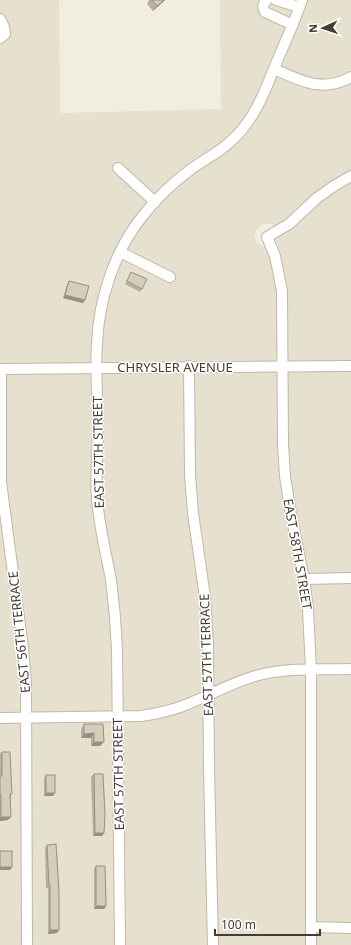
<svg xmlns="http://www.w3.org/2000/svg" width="351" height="945" font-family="'Noto Sans',sans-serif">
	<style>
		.residential { fill: #e6e0cf; fill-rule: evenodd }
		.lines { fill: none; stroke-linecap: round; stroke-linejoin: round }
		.minor-casing { stroke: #c0b8a7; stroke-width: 12 }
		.minor { stroke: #fff; stroke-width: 10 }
		.wall { fill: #b8afa0 }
		.shaded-wall { fill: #968f82 }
		.building { fill: #d6ccba; stroke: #968f82 }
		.labels { text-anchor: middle; stroke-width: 3; stroke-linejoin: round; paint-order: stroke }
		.street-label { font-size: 13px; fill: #433d32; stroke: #fff }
	</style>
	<rect width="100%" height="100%" fill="#f1ede1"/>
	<g class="residential">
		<path d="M0,0H59L60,113L221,109L220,0H351V664H307V945H0ZM263,224H270L275,226L277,238L275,242L286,285L288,308L287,371H199L195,375L193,381L185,421V362H269L275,360L279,357L277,281L271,255L267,248L257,243L254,236L257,229Z"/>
		<path d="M351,671V945H314L316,682L319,674L322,672Z"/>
	</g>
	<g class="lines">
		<defs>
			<g id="minor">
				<path d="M267,0C263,3 262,8 265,12L293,25"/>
				<path d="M276,0L299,7"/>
				<path d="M0,19L4,27L5,34L0,38"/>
				<path d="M274,69C302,81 322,93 351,77"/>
				<path d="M118,168L155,202"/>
				<path d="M120,252L170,277"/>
				<path d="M189,366L190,475L193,513L205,597L208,644L209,770L213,945"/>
				<path d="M0,369L351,366"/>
				<path d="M1,369V482L23,648L26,683L27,945"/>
				<path d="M304,579L351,578"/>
				<path d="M0,718L141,716C155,714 169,711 183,706C209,696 232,682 259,675C289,667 321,670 351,669"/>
				<path d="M311,927L351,928"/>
				<path d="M120,945L117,649C116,626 114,603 111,580C106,553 99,526 97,498C95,475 98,453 98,430C98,401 95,372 97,343C99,299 114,253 141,218C155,200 171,184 190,170C203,160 219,153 231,141C257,118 267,85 280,54C288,36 296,18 302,0"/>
				<path d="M311,945V670L308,609L304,579L291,515L285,476L283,444L282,291L275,256L267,237L289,224L317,198L334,186L351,176"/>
			</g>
		</defs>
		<use href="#minor" class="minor-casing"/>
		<use href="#minor" class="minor"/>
	</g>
	<g class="wall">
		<path d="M149,0H165L163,2L153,11L147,4Z"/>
		<path d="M131,272L142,289L140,292L125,284Z"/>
		<path d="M69,281L85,300L83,303L63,298L67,284Z"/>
		<path d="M84,724H103L100,746H91V738H81V729Z"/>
		<path d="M2,752L11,796L8,820L0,821V754Z"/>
		<path d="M94,774L104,833L102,836H93L91,777Z"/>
		<path d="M46,775L53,796H44V778Z"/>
		<path d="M47,845L57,933L48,934V888H46L45,848Z"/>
		<path d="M96,866L106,906L104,909H94V869Z"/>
	</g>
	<g class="shaded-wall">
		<path d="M164,0H165L163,2L153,11L157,6Z"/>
		<path d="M65,295L85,300L83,303L63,298Z"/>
		<path d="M94,733L91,738H81L84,734Z"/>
		<path d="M94,742H104L100,746H91Z"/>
		<path d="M46,793H55L53,796H44Z"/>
		<path d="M1,817H11L8,820L0,821V819Z"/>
		<path d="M95,833H104L102,836H93Z"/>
		<path d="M0,867H12L10,870H0Z"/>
		<path d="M96,906H106L104,909H94Z"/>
		<path d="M50,930H59L57,933L48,934Z"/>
	</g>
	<g class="building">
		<path d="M152,0H164L157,6Z"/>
		<path d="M131,272L147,279L142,289L127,281Z"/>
		<path d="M69,281L89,286L85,300L65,295Z"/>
		<path d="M84,724H103L104,742H94V733L84,734Z"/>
		<path d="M2,752H10L12,794H10L11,817H1V794H0V776H2Z"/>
		<path d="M94,774H103L105,815L104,833H95Z"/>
		<rect x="46" y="775" width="9" height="18"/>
		<path d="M56,844L59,890V930H50V885H49L47,845Z"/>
		<rect x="0" y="851" width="12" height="16"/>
		<path d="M96,866H105L106,906H96Z"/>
	</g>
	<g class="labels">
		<g class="street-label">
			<text x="175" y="372">CHRYSLER AVENUE</text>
			<text transform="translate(98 452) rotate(-91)" y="5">EAST 57TH STREET</text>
			<text transform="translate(298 554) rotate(80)" y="5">EAST 58TH STREET</text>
			<text transform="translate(19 632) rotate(-96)" y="5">EAST 56TH TERRACE</text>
			<text transform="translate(206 655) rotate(-92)" y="5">EAST 57TH TERRACE</text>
			<text transform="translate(118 774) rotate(-91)" y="5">EAST 57TH STREET</text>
		</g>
	</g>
	<g transform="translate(323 28) rotate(267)" stroke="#ffffff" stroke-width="3" paint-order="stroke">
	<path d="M0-3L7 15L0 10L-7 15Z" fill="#433d32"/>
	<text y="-6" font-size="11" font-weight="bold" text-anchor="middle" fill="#433d32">N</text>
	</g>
	<path d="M215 929v6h105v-6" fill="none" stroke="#433d32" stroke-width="2"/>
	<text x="221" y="929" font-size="12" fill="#433d32" stroke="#ffffff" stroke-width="3" paint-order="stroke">100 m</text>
</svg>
